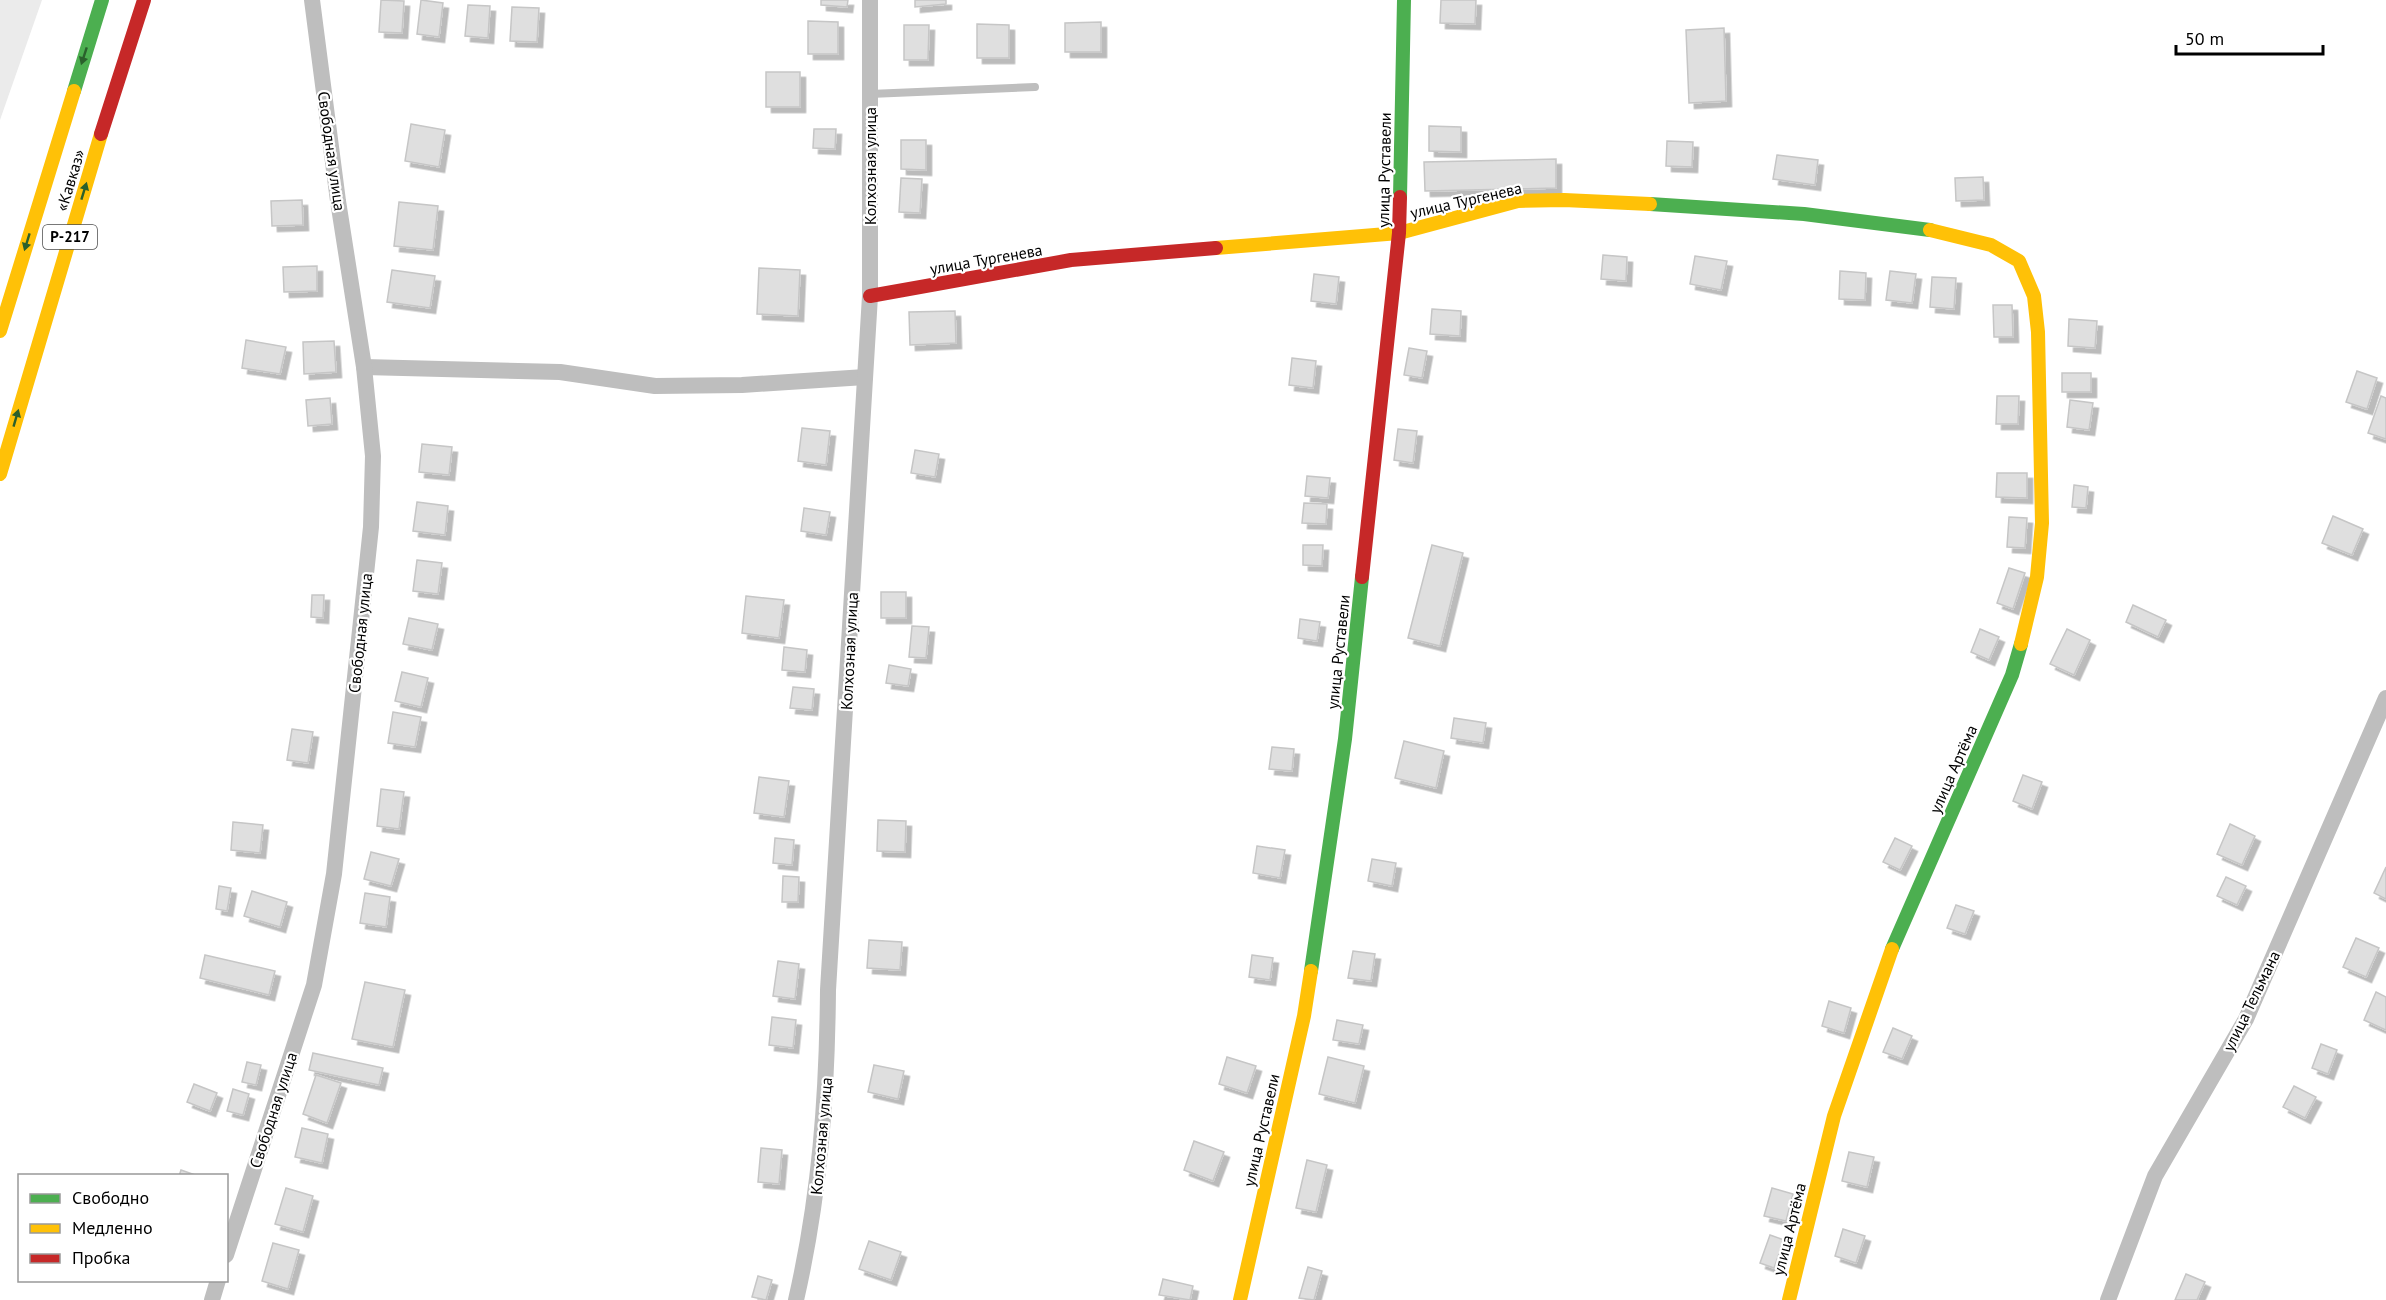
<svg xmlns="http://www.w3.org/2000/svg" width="2386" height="1300" font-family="'PT Sans',sans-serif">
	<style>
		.green { fill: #ebebeb }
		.building { fill: #dfdfdf; stroke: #c6c6c6; stroke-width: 1.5; filter: url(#shadow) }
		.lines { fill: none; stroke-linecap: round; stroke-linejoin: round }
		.lane { stroke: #bebebe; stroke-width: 8 }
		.street { stroke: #bebebe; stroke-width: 16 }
		.fast { stroke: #4caf50; stroke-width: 14 }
		.slow { stroke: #ffc107; stroke-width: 14 }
		.jam { stroke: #c62828; stroke-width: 14 }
		.oneway { fill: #2a602c }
		.labels { text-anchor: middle; stroke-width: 4.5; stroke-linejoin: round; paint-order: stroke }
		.shield { fill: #fff; stroke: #4c4c4c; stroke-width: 1.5 }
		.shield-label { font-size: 15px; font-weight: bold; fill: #000 }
		.street-label { font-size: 16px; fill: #000; stroke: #fff }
	</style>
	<defs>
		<filter id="shadow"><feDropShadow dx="5.5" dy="5.5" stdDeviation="0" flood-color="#0004"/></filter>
	</defs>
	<rect width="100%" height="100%" fill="#fff"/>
	<path class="green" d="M0,0H42L0,120Z"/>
	<g class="building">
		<path d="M381,0L404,1L402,33L379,32Z"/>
		<path d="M421,0L443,3L439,37L417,34Z"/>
		<path d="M821,0H848L847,7L821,5Z"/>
		<path d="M915,0H946V4L915,7Z"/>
		<path d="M1441,0H1476L1475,24L1440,23Z"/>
		<path d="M468,5L490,6L488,38L465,36Z"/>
		<path d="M512,7L539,8L537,42L510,41Z"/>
		<path d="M808,21L838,22V54H808Z"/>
		<path d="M1101,22V52H1065V23Z"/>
		<path d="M977,24L1009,25V58H977Z"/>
		<path d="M904,25H929L928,60H904Z"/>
		<path d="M1724,28L1726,101L1689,103L1686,30Z"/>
		<rect x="766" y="72" width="34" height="35"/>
		<path d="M411,124L445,130L439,167L405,161Z"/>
		<path d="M1429,126L1461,127V152L1429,151Z"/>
		<path d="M814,129H836L835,149L813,148Z"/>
		<path d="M901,140H926V170L901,169Z"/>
		<path d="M1667,141L1693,142L1692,167L1666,166Z"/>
		<path d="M1777,155L1818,160L1815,185L1773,179Z"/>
		<path d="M1556,159V188L1425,191L1424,162Z"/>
		<path d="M1983,177L1984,200L1956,201L1955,178Z"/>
		<path d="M901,178L922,179L920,213L899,212Z"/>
		<path d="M302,200L303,225L272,226L271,201Z"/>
		<path d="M399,202L438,206L433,250L394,246Z"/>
		<path d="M1603,255L1627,257L1626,281L1601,279Z"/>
		<path d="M1695,256L1727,261L1721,290L1690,284Z"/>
		<path d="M317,266V291L284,292L283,267Z"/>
		<path d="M759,268L800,270L798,316L757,314Z"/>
		<path d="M392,270L435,276L430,308L387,302Z"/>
		<path d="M1840,271L1866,273L1865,300L1839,299Z"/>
		<path d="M1890,271L1916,274L1912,303L1886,300Z"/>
		<path d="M1314,274L1339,277L1336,304L1311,301Z"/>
		<path d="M1932,277L1956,278L1954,309L1930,307Z"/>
		<path d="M1993,305H2012L2013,337H1994Z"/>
		<path d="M1432,309L1461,311L1460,336L1430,334Z"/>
		<path d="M955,311L956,343L910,345L909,312Z"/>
		<path d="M2069,319L2097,321L2095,348L2068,346Z"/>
		<path d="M246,340L286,347L280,374L242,368Z"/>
		<path d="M334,341L336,372L304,374L303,342Z"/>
		<path d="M1409,348L1427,351L1422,378L1404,375Z"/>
		<path d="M1292,358L1316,361L1313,388L1289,385Z"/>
		<path d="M2357,371L2377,378L2367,409L2346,402Z"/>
		<rect x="2062" y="373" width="29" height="19"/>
		<path d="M1997,396H2019L2018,424H1996Z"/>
		<path d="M2381,396L2386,398V439L2368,433Z"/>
		<path d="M330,398L332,424L308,426L306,400Z"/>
		<path d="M2070,400L2093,403L2089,430L2067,427Z"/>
		<path d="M802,428L830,431L826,465L798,461Z"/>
		<path d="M1398,429L1417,431L1413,463L1394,460Z"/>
		<path d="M422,444L452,447L449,475L419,472Z"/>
		<path d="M915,450L939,454L935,477L911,473Z"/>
		<path d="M1997,473H2027V498L1996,497Z"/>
		<path d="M1307,476L1330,478L1328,498L1305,496Z"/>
		<path d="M2074,485L2088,487L2086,508L2072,507Z"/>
		<path d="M417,502L448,506L445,535L413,531Z"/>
		<path d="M1304,503L1327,504L1326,524L1302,523Z"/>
		<path d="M804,508L830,512L826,535L801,531Z"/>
		<path d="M2333,516L2363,529L2352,555L2322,543Z"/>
		<path d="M2009,517L2027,518L2025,548L2007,547Z"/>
		<path d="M1303,545H1323L1322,566L1303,565Z"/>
		<path d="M1432,545L1463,553L1440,646L1408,638Z"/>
		<path d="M417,560L442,563L438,594L413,591Z"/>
		<path d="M2009,568L2025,573L2013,609L1997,603Z"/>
		<rect x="881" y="592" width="25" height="26"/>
		<path d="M312,595H324L323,618L311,617Z"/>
		<path d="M746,596L784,600L779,638L742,633Z"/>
		<path d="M2133,605L2166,620L2158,637L2126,622Z"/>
		<path d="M409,618L438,624L432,650L403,644Z"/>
		<path d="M1300,619L1320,622L1317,641L1298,638Z"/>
		<path d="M912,626L929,627L926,658L909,657Z"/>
		<path d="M1980,629L1999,637L1989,660L1971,652Z"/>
		<path d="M2067,629L2090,640L2074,675L2050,664Z"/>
		<path d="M784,647L807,650L805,672L782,670Z"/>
		<path d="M889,665L911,669L908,686L886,683Z"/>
		<path d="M402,672L428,678L421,707L395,701Z"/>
		<path d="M793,687L814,689L812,710L790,708Z"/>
		<path d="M393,712L421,717L415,747L388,743Z"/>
		<path d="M1454,718L1486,723L1483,743L1451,738Z"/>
		<path d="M292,729L313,732L308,763L287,760Z"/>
		<path d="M1404,741L1444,751L1436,788L1395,778Z"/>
		<path d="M1272,747L1294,749L1292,771L1269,769Z"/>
		<path d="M2023,775L2042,782L2032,809L2013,801Z"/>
		<path d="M759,777L789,781L784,817L754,813Z"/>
		<path d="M381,789L404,792L399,829L377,826Z"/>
		<path d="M878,820L906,821L905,852L877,851Z"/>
		<path d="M233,822L263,825L260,853L231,850Z"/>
		<path d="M2230,824L2255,836L2242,865L2217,854Z"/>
		<path d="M775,838L794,840L792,865L773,863Z"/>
		<path d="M1895,838L1912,846L1900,870L1883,862Z"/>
		<path d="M1257,846L1285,850L1280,878L1253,873Z"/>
		<path d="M371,852L399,859L391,886L364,879Z"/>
		<path d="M1372,859L1396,863L1392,886L1368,881Z"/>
		<path d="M2386,867V899L2374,893Z"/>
		<path d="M783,876L799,877L798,902H782Z"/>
		<path d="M2226,877L2246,886L2237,905L2217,896Z"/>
		<path d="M219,886L231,888L227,911L216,909Z"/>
		<path d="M252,891L287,902L280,927L244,916Z"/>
		<path d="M365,893L390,897L386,927L360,923Z"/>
		<path d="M1956,905L1974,911L1965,934L1947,928Z"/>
		<path d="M2356,938L2379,948L2366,977L2343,967Z"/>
		<path d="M869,940L902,942L900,970L867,968Z"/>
		<path d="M1353,951L1375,954L1371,981L1348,978Z"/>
		<path d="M205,955L275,971L269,995L200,978Z"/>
		<path d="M1252,955L1273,958L1270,980L1249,977Z"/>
		<path d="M778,961L799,964L795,999L773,996Z"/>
		<path d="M365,982L405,990L393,1047L352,1039Z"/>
		<path d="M2376,992L2386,997V1030L2364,1020Z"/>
		<path d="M1829,1001L1851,1008L1844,1033L1822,1026Z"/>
		<path d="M772,1017L796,1020L793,1048L769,1045Z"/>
		<path d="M1337,1020L1363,1025L1359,1044L1333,1040Z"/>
		<path d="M1893,1028L1912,1036L1902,1059L1883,1052Z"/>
		<path d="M2321,1044L2337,1050L2328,1074L2312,1068Z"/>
		<path d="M313,1053L383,1068L379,1085L309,1070Z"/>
		<path d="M1227,1057L1256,1066L1247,1093L1219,1084Z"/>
		<path d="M1328,1057L1364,1066L1355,1103L1319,1094Z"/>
		<path d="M247,1062L261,1065L256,1085L242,1082Z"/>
		<path d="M874,1065L904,1071L898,1099L868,1092Z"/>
		<path d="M316,1075L341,1083L327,1123L303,1114Z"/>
		<path d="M194,1084L217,1093L210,1111L187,1102Z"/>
		<path d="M2294,1086L2316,1097L2305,1118L2283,1107Z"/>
		<path d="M233,1089L249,1094L243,1115L227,1111Z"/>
		<path d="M302,1128L328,1134L322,1163L295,1157Z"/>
		<path d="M1194,1141L1224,1152L1213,1181L1184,1170Z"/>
		<path d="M761,1148L782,1150L779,1184L758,1182Z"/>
		<path d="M1849,1152L1874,1157L1867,1187L1842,1181Z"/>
		<path d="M1307,1160L1327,1165L1316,1212L1296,1208Z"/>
		<path d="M181,1170L198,1176H179Z"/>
		<path d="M286,1188L313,1196L303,1232L275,1224Z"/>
		<path d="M1772,1188L1793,1194L1786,1221L1764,1216Z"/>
		<path d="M1843,1229L1865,1236L1856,1263L1835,1256Z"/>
		<path d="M1770,1235L1784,1240L1774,1268L1760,1263Z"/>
		<path d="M869,1241L901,1252L891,1280L859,1269Z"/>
		<path d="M273,1243L299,1250L288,1289L262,1281Z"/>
		<path d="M1308,1267L1322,1271L1314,1300L1299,1298Z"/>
		<path d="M2186,1274L2205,1282L2197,1300H2175Z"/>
		<path d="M758,1276L772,1280L766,1300L752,1297Z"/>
		<path d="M1163,1279L1193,1286L1190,1300L1159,1295Z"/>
	</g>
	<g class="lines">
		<path class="lane" d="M870,94L1035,87"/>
		<g class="street">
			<path d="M364,367L560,372L655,386L742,385L865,377"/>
			<path d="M226,1255L314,985L334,874L371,527L373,456L364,367L338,201L312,0"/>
			<path d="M212,1300L218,1280"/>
			<path d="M796,1300C820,1195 827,1097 828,990L870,296V0"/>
			<path d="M2108,1300L2155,1176L2246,1019L2386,698"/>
		</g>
		<g class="fast">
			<path d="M74,91L102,0"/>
			<path d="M1400,197L1404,0"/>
			<path d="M1650,204L1804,214L1930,230"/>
			<path d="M1892,949L2012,675L2021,644"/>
			<path d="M1311,971L1345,739L1362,577"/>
		</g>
		<g class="slow">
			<path d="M1930,230L1991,245L2019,261L2034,296L2038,332L2042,523L2037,577L2021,644"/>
			<path d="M1216,248L1399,233L1518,201L1564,200L1650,204"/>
			<path d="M0,331L74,91"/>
			<path d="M0,474L101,134"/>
			<path d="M1240,1300L1304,1016L1311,971"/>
			<path d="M1789,1300L1834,1116L1892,949"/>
		</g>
		<g class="jam">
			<path d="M101,134L144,0"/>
			<path d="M870,296L1071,260L1216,248"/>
			<path d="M1362,577L1399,233L1400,197"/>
		</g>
	</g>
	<defs><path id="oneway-solid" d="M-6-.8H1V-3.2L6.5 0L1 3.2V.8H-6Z" transform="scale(1.5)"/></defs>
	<g class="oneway">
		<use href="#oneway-solid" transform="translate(84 56) rotate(108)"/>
		<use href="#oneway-solid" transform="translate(84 191) rotate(-73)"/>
		<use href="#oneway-solid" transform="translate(27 242) rotate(107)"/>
		<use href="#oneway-solid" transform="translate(16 418) rotate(-74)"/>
	</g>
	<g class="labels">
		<rect class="shield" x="43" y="225" width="54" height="24" rx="4.5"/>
		<g class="shield-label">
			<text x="70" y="242">Р-217</text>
		</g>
		<g class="street-label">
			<text transform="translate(332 151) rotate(82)" y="6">Свободная улица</text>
			<text transform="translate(870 166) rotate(-90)" y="6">Колхозная улица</text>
			<text transform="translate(1384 170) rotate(-89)" y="6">улица Руставели</text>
			<text transform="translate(70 180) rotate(-73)" y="6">«Кавказ»</text>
			<text transform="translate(1466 200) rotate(-13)" y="6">улица Тургенева</text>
			<text transform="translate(986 259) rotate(-10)" y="6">улица Тургенева</text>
			<text transform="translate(360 633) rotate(-84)" y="6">Свободная улица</text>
			<text transform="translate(849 651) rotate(-87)" y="6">Колхозная улица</text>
			<text transform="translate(1338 652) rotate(-84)" y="6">улица Руставели</text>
			<text transform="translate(1953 769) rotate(-66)" y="6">улица Артёма</text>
			<text transform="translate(2251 1001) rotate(-64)" y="6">улица Тельмана</text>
			<text transform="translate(273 1110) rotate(-72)" y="6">Свободная улица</text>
			<text transform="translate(1261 1130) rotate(-77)" y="6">улица Руставели</text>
			<text transform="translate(821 1136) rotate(-85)" y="6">Колхозная улица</text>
			<text transform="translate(1789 1229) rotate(-76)" y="6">улица Артёма</text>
		</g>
	</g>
	<rect x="18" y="1174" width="210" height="108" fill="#ffffff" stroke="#999999" stroke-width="1.5"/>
	<rect x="30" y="1194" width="30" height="9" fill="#4caf50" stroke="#999999" stroke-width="1.5"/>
	<text x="72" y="1204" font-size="18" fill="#000000">Свободно</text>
	<rect x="30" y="1224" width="30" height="9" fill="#ffc107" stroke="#999999" stroke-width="1.5"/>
	<text x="72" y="1234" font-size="18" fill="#000000">Медленно</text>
	<rect x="30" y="1254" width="30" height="9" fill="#c62828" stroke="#999999" stroke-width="1.5"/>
	<text x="72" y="1264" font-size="18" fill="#000000">Пробка</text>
	<path d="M2176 45v9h147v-9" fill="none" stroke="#000000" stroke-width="3"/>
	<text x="2185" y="45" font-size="18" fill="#000000" stroke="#ffffff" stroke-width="4.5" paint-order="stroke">50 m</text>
</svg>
